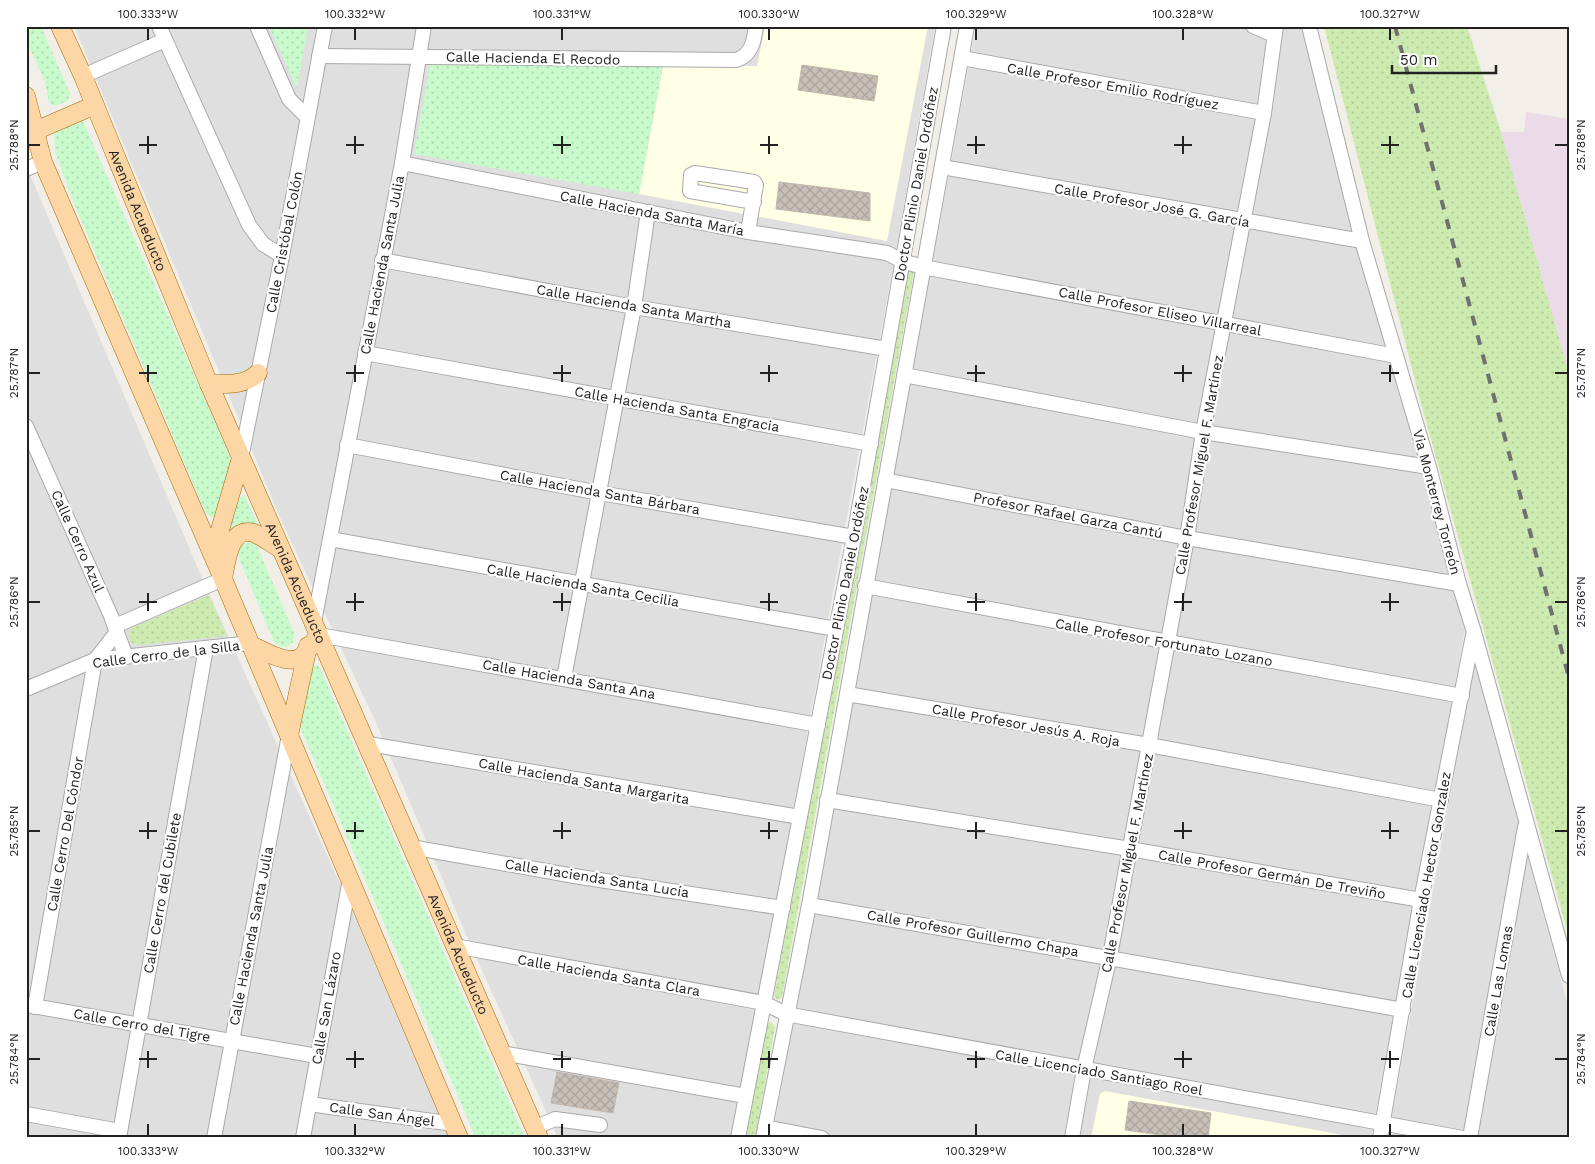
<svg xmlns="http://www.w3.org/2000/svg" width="1595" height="1164" font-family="'Work Sans',sans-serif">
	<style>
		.residential { fill: #e0dfdf }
		.industrial { fill: #ebdbe8 }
		.education { fill: #ffffe5 }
		.grass { fill: url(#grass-dots) }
		.park { fill: url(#park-dots) }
		.building { fill: url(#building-cross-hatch); stroke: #c4b6ab }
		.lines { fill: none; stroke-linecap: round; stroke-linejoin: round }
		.minor-casing { stroke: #a9a9a9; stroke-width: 16 }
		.major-casing { stroke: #a06b00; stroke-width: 19 }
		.minor { stroke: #fff; stroke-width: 14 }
		.major { stroke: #fcd6a4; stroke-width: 18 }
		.rail { stroke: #707070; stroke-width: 4; stroke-dasharray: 10 10; stroke-linecap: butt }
		.ticks { fill: none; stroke: #222; stroke-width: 2 }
		.labels { text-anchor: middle; stroke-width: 4.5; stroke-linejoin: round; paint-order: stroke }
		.street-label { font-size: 14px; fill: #222; stroke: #fff }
		.neatline { fill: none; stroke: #222; stroke-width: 2 }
		.ticks-label { font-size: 12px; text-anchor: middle; fill: #222 }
	</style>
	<defs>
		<pattern id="grass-dots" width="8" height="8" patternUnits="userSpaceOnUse" patternTransform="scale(1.25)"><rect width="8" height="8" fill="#cdebb0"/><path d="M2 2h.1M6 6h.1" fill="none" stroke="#b0c997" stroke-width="1.8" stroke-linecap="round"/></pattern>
		<pattern id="park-dots" width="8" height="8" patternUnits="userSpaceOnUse" patternTransform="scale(1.25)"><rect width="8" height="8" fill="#c8facc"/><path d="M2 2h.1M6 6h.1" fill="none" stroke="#acd6af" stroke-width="1.8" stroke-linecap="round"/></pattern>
		<pattern id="building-cross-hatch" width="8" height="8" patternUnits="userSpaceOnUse" patternTransform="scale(1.25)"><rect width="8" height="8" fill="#c7bfb8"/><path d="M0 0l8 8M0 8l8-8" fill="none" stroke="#aba49e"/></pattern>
	</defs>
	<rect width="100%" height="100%" fill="#f2efe9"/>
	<g class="residential">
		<path d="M74,26H935L898,239L733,1138H558L467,937L378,727L282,522Z"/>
		<path d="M976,26H1305L1466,624L1371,1138H772Z"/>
		<path d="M26,158L31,177L202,578L353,913L449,1138H26Z"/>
		<path d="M1475,659L1569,1010V1138H1388Z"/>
	</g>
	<path class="industrial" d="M1526,112L1569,119V374L1501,132H1524Z"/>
	<g class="education">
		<path d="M765,26H928L887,241L639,194L663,66H757Z"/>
		<path d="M1105,1091L1359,1138H1091L1100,1094Z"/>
	</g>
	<g class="grass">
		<path d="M1324,26H1467L1501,132L1569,374V937L1419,396Z"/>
		<path d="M908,268L914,272L782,997L777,1000L774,996Z"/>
		<path d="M209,595L227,636L138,645L130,642L128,634L133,627Z"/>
		<path d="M771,1022L775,1027L755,1138H746L767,1024Z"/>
	</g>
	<g class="park">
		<path d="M26,26H41L70,93L68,101L55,106L49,103L45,82L26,40Z"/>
		<path d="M269,26H308L297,89Z"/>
		<path d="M430,64L663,66L639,194L414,154Z"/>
		<path d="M83,121L233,464L216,515L212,517L206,514L70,194L55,151L54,131Z"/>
		<path d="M245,496L260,530L223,539L240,497Z"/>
		<path d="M247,542L253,543L258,548L295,635L293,642C287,649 280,648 274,642L239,558L238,548Z"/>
		<path d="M314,665L319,666L525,1138H476L299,725L312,667Z"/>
	</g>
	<g class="building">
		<path d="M802,65L878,76L874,101L798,90Z"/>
		<path d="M779,182L870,193V221L776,209Z"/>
		<path d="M557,1072L619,1083L613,1113L551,1103Z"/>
		<path d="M1129,1101L1211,1113L1208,1138H1181L1125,1130Z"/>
	</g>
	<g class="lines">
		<defs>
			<g id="minor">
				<path d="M159,26L249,225L263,244L282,256"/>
				<path d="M257,26L289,99L307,117"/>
				<path d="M1253,26L1274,35"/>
				<path d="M1309,26L1362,241L1429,467L1459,584L1474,632L1569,976"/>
				<path d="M319,56L736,60C752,55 754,41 756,26"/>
				<path d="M962,58L1264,113"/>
				<path d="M83,76L165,40"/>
				<path d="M402,163L748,232L887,253L902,261L923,267L1396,356"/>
				<path d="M942,167L1362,241"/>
				<path d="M26,169L43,162"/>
				<path d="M748,232L756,185L754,182L695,173L691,175L690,191L754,202"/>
				<path d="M382,260L634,307L887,349"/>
				<path d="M365,353L871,444"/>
				<path d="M904,375L1203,432L1429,467"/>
				<path d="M26,426L111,616L126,657"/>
				<path d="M347,445L600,493L854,537"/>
				<path d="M241,458L282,256L325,26"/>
				<path d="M885,480L1187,538L1459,584"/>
				<path d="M330,539L836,629"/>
				<path d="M865,586L1462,696"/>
				<path d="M314,622L402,163L424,26"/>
				<path d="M115,626L223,579"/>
				<path d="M319,635L818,725"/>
				<path d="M564,678L634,307L648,212"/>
				<path d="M26,689L95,660L251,643"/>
				<path d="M847,694L1149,745L1441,800"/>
				<path d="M369,744L800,817"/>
				<path d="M827,800L1130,849L1421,900"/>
				<path d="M411,847L580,877L783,908"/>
				<path d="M809,905L1403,1010"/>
				<path d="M455,946L764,1003L786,1014L1463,1138"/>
				<path d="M27,1005L317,1056"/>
				<path d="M35,1007L95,660L117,632"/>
				<path d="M501,1053L746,1096"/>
				<path d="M309,1104L454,1124"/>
				<path d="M26,1114L120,1131"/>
				<path d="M765,1127L822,1138"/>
				<path d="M534,1128L555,1119L600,1125"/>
				<path d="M119,1138L206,648"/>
				<path d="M214,1138L289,735"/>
				<path d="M303,1138L350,879"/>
				<path d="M738,1138L854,537L944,26"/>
				<path d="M763,1138L809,905L967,26"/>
				<path d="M1072,1138L1084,1069L1110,956L1187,538L1203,432L1264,113L1276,26"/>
				<path d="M1380,1138L1421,900L1473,635"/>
				<path d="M1470,1138L1525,827"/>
			</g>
			<g id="major">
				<path id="s1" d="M60,26L83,76L209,384L539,1138"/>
				<path d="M26,96L43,162L223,579L459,1138"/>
				<path d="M35,131L95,105"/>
				<path d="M209,384C226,384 245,386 258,373"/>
				<path d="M213,554L241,458"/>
				<path d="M223,579C226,564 229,525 254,533C263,537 272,544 281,549"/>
				<path d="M251,645C266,652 301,674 308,646"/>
				<path d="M289,735L307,651L319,635"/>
			</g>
		</defs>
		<use href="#minor" class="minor-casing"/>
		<use href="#major" class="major-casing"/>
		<use href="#minor" class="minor"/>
		<use href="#major" class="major"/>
		<path class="rail" d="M1395,26L1569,678"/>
	</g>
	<path class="ticks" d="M148,28V40M355,28V40M562,28V40M769,28V40M976,28V40M1183,28V40M1390,28V40M148,136V154M355,136V154M562,136V154M769,136V154M976,136V154M1183,136V154M1390,136V154M28,145H40M139,145H157M346,145H364M553,145H571M760,145H778M967,145H985M1174,145H1192M1381,145H1399M1555,145H1568M148,365V382M355,365V382M562,365V382M769,365V382M976,365V382M1183,365V382M1390,365V382M28,373H40M139,373H157M346,373H364M553,373H571M760,373H778M967,373H985M1174,373H1192M1381,373H1399M1555,373H1568M148,593V611M355,593V611M562,593V611M769,593V611M976,593V611M1183,593V611M1390,593V611M28,602H40M139,602H157M346,602H364M553,602H571M760,602H778M967,602H985M1174,602H1192M1381,602H1399M1555,602H1568M148,822V839M355,822V839M562,822V839M769,822V839M976,822V839M1183,822V839M1390,822V839M28,831H40M139,831H157M346,831H364M553,831H571M760,831H778M967,831H985M1174,831H1192M1381,831H1399M1555,831H1568M148,1051V1068M355,1051V1068M562,1051V1068M769,1051V1068M976,1051V1068M1183,1051V1068M1390,1051V1068M28,1059H40M139,1059H157M346,1059H364M553,1059H571M760,1059H778M967,1059H985M1174,1059H1192M1381,1059H1399M1555,1059H1568M148,1124V1136M355,1124V1136M562,1124V1136M769,1124V1136M976,1124V1136M1183,1124V1136M1390,1124V1136"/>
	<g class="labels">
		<g class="street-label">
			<text transform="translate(533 58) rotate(1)" y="5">Calle Hacienda El Recodo</text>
			<text transform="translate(1113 86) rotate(10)" y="5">Calle Profesor Emilio Rodríguez</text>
			<text transform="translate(916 184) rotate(-80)" y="5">Doctor Plinio Daniel Ordóñez</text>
			<text transform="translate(1152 205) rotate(10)" y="5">Calle Profesor José G. García</text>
			<text dy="5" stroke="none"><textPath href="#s1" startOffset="200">Avenida Acueducto</textPath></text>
			<text transform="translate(652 213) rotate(11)" y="5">Calle Hacienda Santa María</text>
			<text transform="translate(284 242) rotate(-79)" y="5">Calle Cristóbal Colón</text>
			<text transform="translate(382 265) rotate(-79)" y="5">Calle Hacienda Santa Julia</text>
			<text transform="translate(634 306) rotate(10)" y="5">Calle Hacienda Santa Martha</text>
			<text transform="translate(1160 311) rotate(11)" y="5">Calle Profesor Eliseo Villarreal</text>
			<text transform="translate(677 409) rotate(10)" y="5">Calle Hacienda Santa Engracia</text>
			<text transform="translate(1199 465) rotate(-80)" y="5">Calle Profesor Miguel F. Martínez</text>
			<text transform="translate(600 492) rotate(10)" y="5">Calle Hacienda Santa Bárbara</text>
			<text transform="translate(1437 502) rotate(75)" y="5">Via Monterrey Torreón</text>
			<text transform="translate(1068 515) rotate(11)" y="5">Profesor Rafael Garza Cantú</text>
			<text transform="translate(78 541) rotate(66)" y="5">Calle Cerro Azul</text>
			<text dy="5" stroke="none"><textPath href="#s1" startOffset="605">Avenida Acueducto</textPath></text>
			<text transform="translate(845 583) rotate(-79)" y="5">Doctor Plinio Daniel Ordóñez</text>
			<text transform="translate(583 585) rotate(10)" y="5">Calle Hacienda Santa Cecilia</text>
			<text transform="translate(1164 642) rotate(10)" y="5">Calle Profesor Fortunato Lozano</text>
			<text transform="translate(166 654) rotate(-7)" y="5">Calle Cerro de la Silla</text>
			<text transform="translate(569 679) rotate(10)" y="5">Calle Hacienda Santa Ana</text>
			<text transform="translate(1026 725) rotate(10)" y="5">Calle Profesor Jesús A. Roja</text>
			<text transform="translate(584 781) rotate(10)" y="5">Calle Hacienda Santa Margarita</text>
			<text transform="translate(65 834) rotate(-80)" y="5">Calle Cerro Del Cóndor</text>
			<text transform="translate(1127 863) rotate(-79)" y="5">Calle Profesor Miguel F. Martínez</text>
			<text transform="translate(1272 874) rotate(10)" y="5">Calle Profesor Germán De Treviño</text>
			<text transform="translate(597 878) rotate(9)" y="5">Calle Hacienda Santa Lucía</text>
			<text transform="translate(1426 885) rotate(-80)" y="5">Calle Licenciado Hector Gonzalez</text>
			<text transform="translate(162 893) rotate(-80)" y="5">Calle Cerro del Cubilete</text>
			<text transform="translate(973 933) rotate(10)" y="5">Calle Profesor Guillermo Chapa</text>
			<text transform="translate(251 936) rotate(-79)" y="5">Calle Hacienda Santa Julia</text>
			<text dy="5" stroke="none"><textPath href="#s1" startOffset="1010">Avenida Acueducto</textPath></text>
			<text transform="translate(609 975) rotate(10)" y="5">Calle Hacienda Santa Clara</text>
			<text transform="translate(1498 981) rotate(-80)" y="5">Calle Las Lomas</text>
			<text transform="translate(326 1008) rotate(-80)" y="5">Calle San Lázaro</text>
			<text transform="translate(142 1025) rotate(10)" y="5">Calle Cerro del Tigre</text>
			<text transform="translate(1099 1072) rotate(10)" y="5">Calle Licenciado Santiago Roel</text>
			<text transform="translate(382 1114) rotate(8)" y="5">Calle San Ángel</text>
		</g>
	</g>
	<rect width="1595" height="1164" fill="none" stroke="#ffffff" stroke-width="55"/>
	<path d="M1392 65v8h104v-8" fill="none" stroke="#222222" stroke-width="2.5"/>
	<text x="1400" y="65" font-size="15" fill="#222222" stroke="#ffffff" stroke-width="4" paint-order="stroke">50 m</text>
	<rect x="28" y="28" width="1540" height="1108" class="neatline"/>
	<g class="ticks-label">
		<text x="148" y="18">100.333°W</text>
		<text x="355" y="18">100.332°W</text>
		<text x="562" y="18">100.331°W</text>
		<text x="769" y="18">100.330°W</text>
		<text x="976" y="18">100.329°W</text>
		<text x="1183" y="18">100.328°W</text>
		<text x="1390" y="18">100.327°W</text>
		<text transform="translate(14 145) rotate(-90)" y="4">25.788°N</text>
		<text transform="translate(1581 145) rotate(-90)" y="4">25.788°N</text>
		<text transform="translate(14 373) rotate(-90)" y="4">25.787°N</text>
		<text transform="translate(1581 373) rotate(-90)" y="4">25.787°N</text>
		<text transform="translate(14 602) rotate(-90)" y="4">25.786°N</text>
		<text transform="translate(1581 602) rotate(-90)" y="4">25.786°N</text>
		<text transform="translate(14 831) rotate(-90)" y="4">25.785°N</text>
		<text transform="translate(1581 831) rotate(-90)" y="4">25.785°N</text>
		<text transform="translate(14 1059) rotate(-90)" y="4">25.784°N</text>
		<text transform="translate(1581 1059) rotate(-90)" y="4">25.784°N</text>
		<text x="148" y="1155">100.333°W</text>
		<text x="355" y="1155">100.332°W</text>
		<text x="562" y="1155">100.331°W</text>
		<text x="769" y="1155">100.330°W</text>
		<text x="976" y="1155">100.329°W</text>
		<text x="1183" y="1155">100.328°W</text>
		<text x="1390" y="1155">100.327°W</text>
	</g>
</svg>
